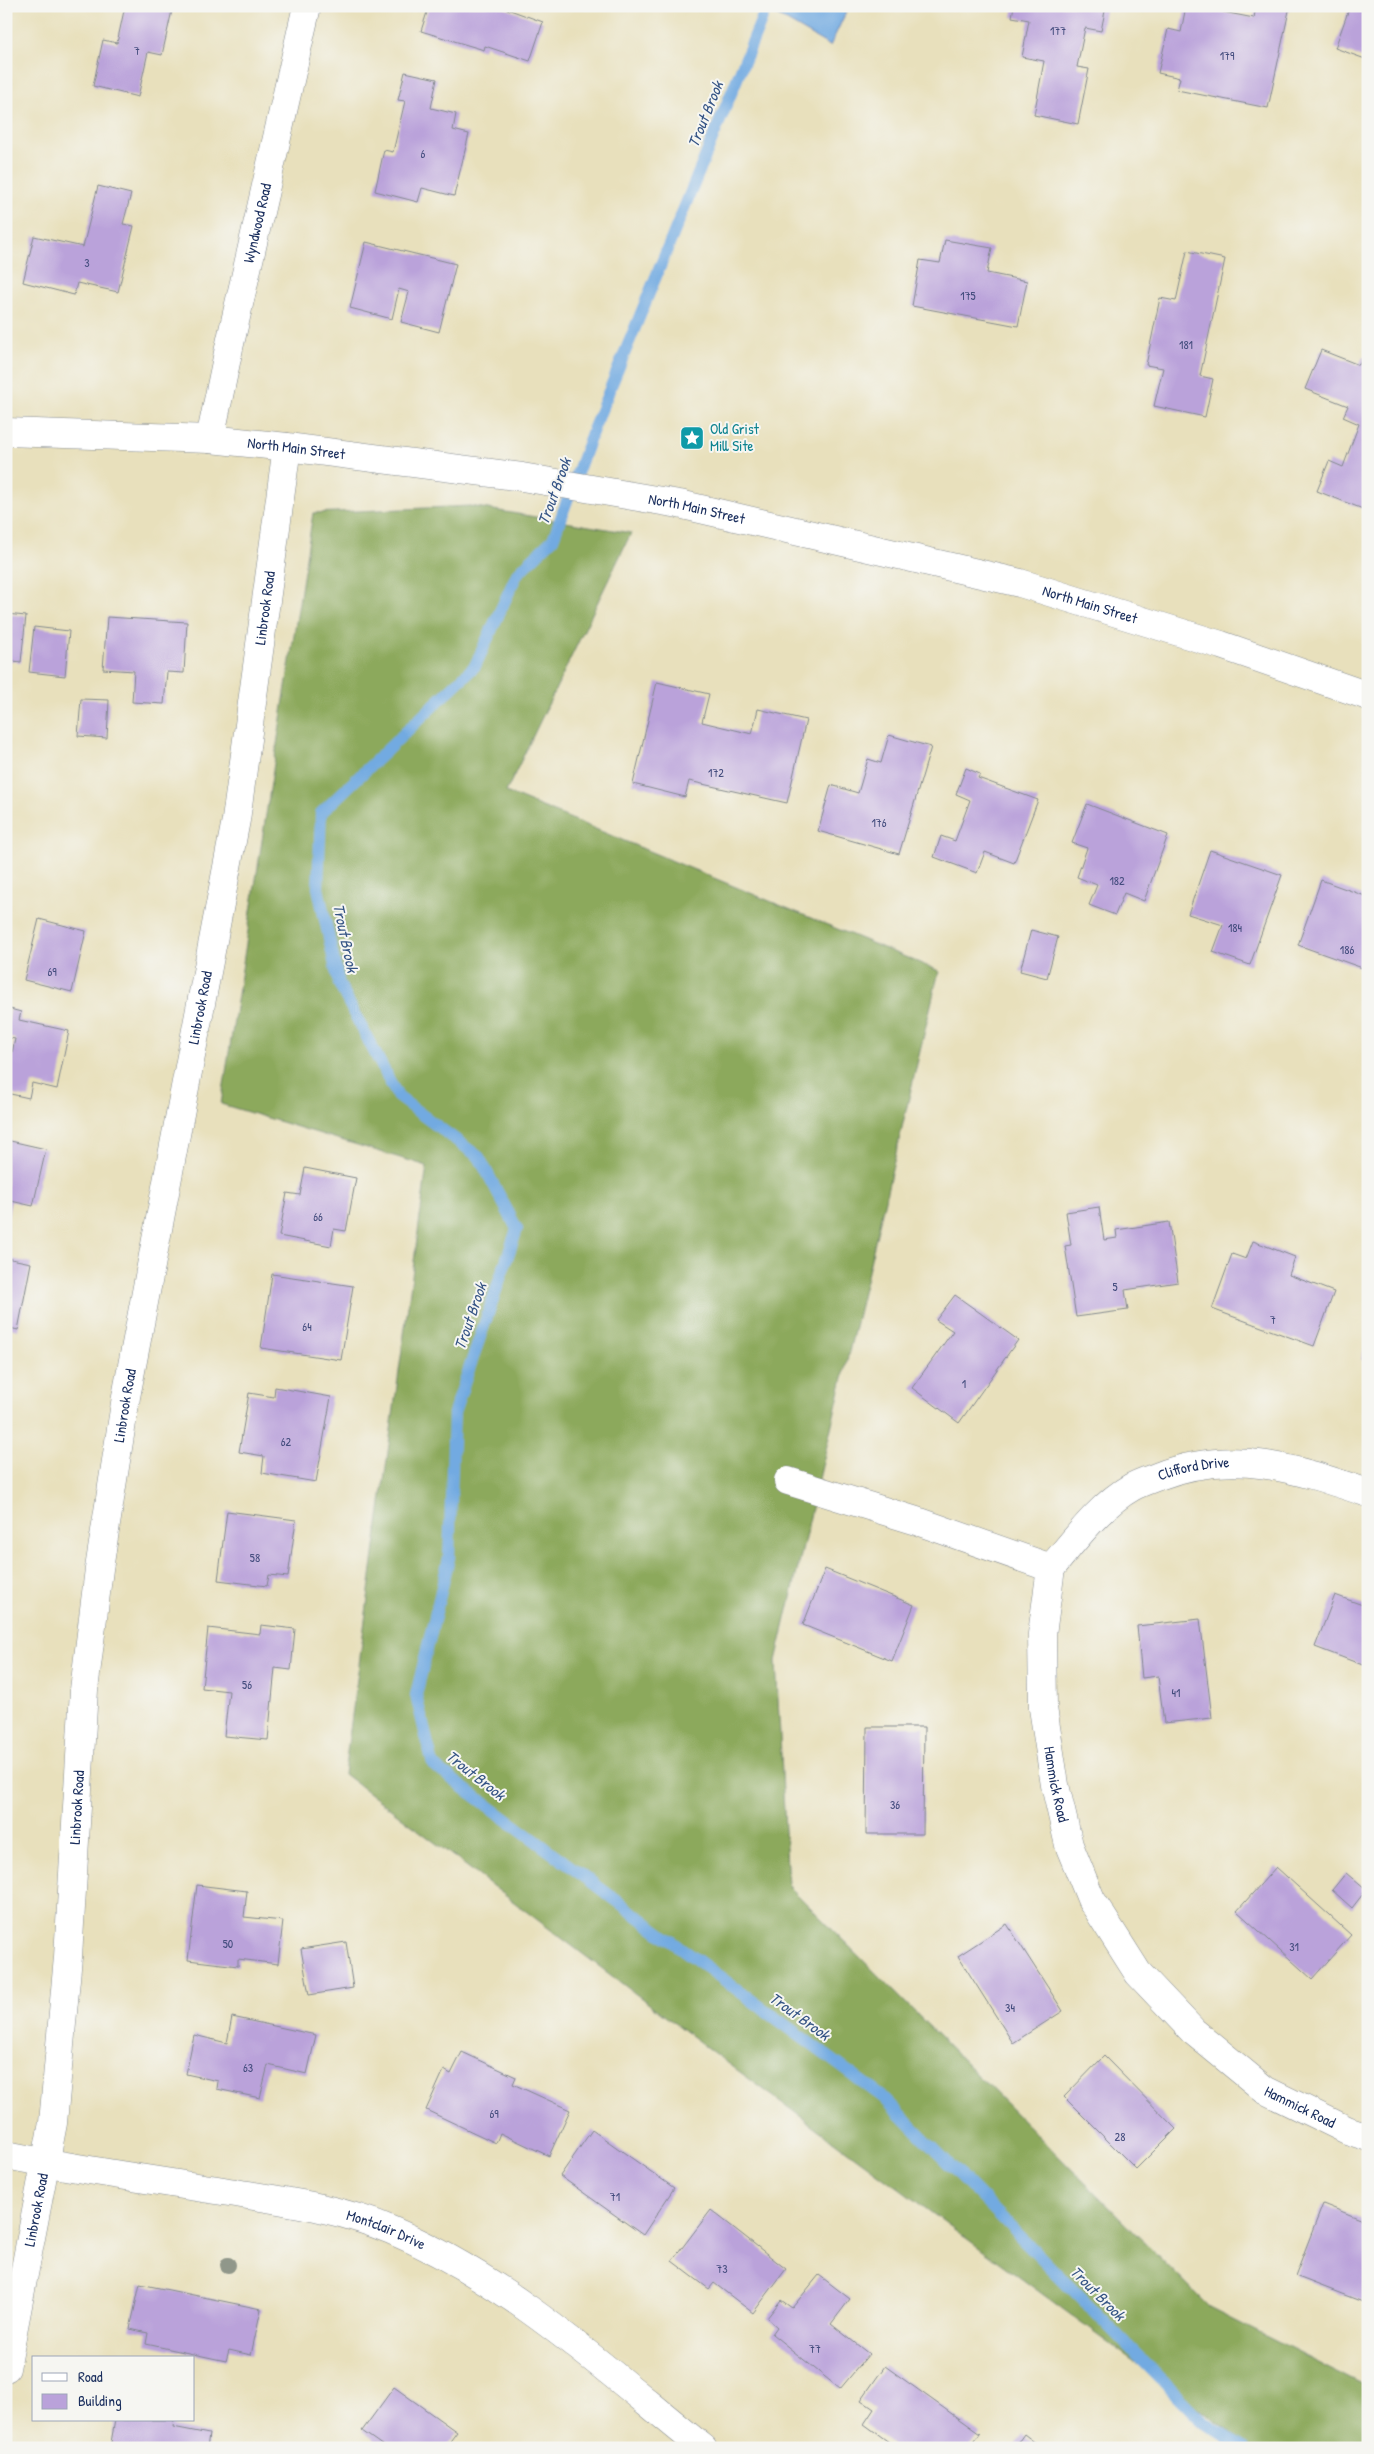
<svg xmlns="http://www.w3.org/2000/svg" width="1374" height="2454" font-family="'Patrick Hand',sans-serif">
	<style>
		.forest { fill: #8ca95c; stroke: #546c5d }
		.water { fill: #72aae1; stroke: #466ca0 }
		.lines { fill: none; stroke-linecap: round; stroke-linejoin: round }
		.stream { stroke: #72aae1; stroke-width: 12 }
		.building { fill: #baa2da }
		.minor-casing { stroke: #82888d; stroke-width: 29 }
		.primary-casing { stroke: #82888d; stroke-width: 29 }
		.minor { stroke: #fff; stroke-width: 28 }
		.primary { stroke: #fff; stroke-width: 28 }
		.tree { fill: #90978a }
		.labels { text-anchor: middle; stroke-width: 4; stroke-linejoin: round; paint-order: stroke }
		.number-label { font-size: 12px; fill: #434c7d }
		.street-label { font-size: 15px; fill: #1b2f5e; stroke: #f6f6f2 }
		.culture-label { font-size: 15px; fill: #0d838f; stroke: #f6f6f2; text-anchor: start }
		.water-label { font-size: 16px; font-style: italic; fill: #355485; stroke: #f6f6f2 }
	</style>
	<rect width="100%" height="100%" fill="#f6f6f2"/>
	<filter id="ink" filterUnits="userSpaceOnUse"><feTurbulence type="fractalNoise" baseFrequency=".02" numOctaves="2"/><feDisplacementMap in="SourceGraphic" scale="10" xChannelSelector="R" yChannelSelector="G"/><feConvolveMatrix kernelMatrix="1 2 1 2 8 2 1 2 1" color-interpolation-filters="sRGB"/></filter>
	<filter id="wash" filterUnits="userSpaceOnUse"><feTurbulence type="fractalNoise" baseFrequency=".0096" numOctaves="4" result="noise"/><feDisplacementMap in="SourceGraphic" scale="20" xChannelSelector="R" yChannelSelector="G"/><feGaussianBlur stdDeviation="1.12" result="paint"/><feColorMatrix in="noise" values="0 0 0 0 0 0 0 0 0 0 0 0 0 0 0 0 0 1.4 0 .05"/><feComposite in="paint" operator="in"/></filter>
	<g filter="url(#wash)">
		<rect width="100%" height="100%" fill="#e8e0bc"/>
		<path class="forest" d="M470,506L631,533L506,792L939,971L776,1661L788,1885L1210,2308L1368,2388V2448H1252L714,2053L344,1774L427,1166L221,1104L313,513Z"/>
		<path class="water" d="M761,6H849L830,46Z"/>
		<g class="lines">
			<path class="stream" d="M767,6L593,430L553,539L517,574L475,666L321,813L318,888L339,984L398,1097L479,1157L517,1229L454,1413L449,1558L416,1695L433,1765L884,2098L1203,2422L1244,2448"/>
		</g>
		<g id="blocks">
			<g class="building">
				<path d="M125,6H173L162,55L148,52L138,97L93,86L103,40L117,43Z"/>
				<path d="M429,6H499L543,22L530,61L485,46L484,50L421,31Z"/>
				<path d="M1014,6H1106L1101,31L1085,28L1077,67L1089,69L1078,124L1034,115L1044,61L1022,57L1029,20L1012,17Z"/>
				<path d="M1186,6H1224L1223,12L1254,18L1256,6H1290L1268,108L1177,90L1180,78L1158,73L1168,29L1181,32Z"/>
				<path d="M1350,6H1368V60L1335,48Z"/>
				<path d="M405,72L437,79L431,108L456,114L453,130L469,134L454,196L422,188L418,202L375,191L384,150L393,152L405,101L398,100Z"/>
				<path d="M98,186L131,194L123,224L134,226L118,292L77,283L74,295L23,282L34,236L83,247Z"/>
				<path d="M945,240L992,248L987,273L1027,281L1018,326L912,306L920,260L940,263Z"/>
				<path d="M366,242L456,264L439,332L401,322L409,292L399,289L392,319L350,308Z"/>
				<path d="M1187,251L1225,259L1200,376L1213,379L1205,417L1154,406L1163,368L1146,365L1160,298L1176,301Z"/>
				<path d="M1321,350L1359,365L1363,357L1368,359V511L1317,491L1329,461L1343,467L1359,424L1343,417L1348,406L1305,389Z"/>
				<path d="M6,614L26,616L21,662L6,660Z"/>
				<path d="M107,617L187,622L184,673L167,672L164,704L132,702L134,671L103,669Z"/>
				<path d="M34,627L69,631L65,676L29,672Z"/>
				<path d="M657,682L709,694L702,722L752,734L758,709L806,720L787,803L689,781L685,797L633,784Z"/>
				<path d="M81,699L109,700L107,738L78,736Z"/>
				<path d="M889,735L931,747L899,854L818,831L831,785L858,793L868,759L881,763Z"/>
				<path d="M966,768L980,774L978,778L1038,800L1014,863L985,852L977,873L934,857L941,836L955,841L970,800L956,794Z"/>
				<path d="M1087,804L1168,835L1144,901L1124,893L1115,915L1089,905L1097,885L1077,877L1087,848L1072,843Z"/>
				<path d="M1210,850L1282,875L1250,965L1213,952L1223,925L1188,914Z"/>
				<path d="M1321,880L1368,897V970L1298,945Z"/>
				<path d="M39,919L86,931L72,992L24,980Z"/>
				<path d="M1031,930L1058,937L1047,978L1020,971Z"/>
				<path d="M10,1009L21,1012L19,1020L69,1031L57,1089L32,1083L29,1098L6,1093V1061L10,1062L15,1039L6,1037Z"/>
				<path d="M6,1140L46,1149L33,1206L11,1201L7,1219Z"/>
				<path d="M305,1168L356,1178L346,1231L334,1229L331,1246L279,1236L287,1193L300,1195Z"/>
				<path d="M1099,1207L1104,1240L1117,1238L1116,1230L1169,1222L1178,1282L1125,1290L1128,1310L1076,1317L1065,1246L1071,1245L1066,1212Z"/>
				<path d="M1253,1241L1295,1257L1289,1275L1334,1292L1314,1346L1212,1309L1232,1254L1246,1259Z"/>
				<path d="M6,1258L31,1263L18,1330L6,1327Z"/>
				<path d="M272,1274L353,1286L341,1360L261,1348Z"/>
				<path d="M955,1295L1018,1340L959,1423L912,1388L953,1331L936,1320Z"/>
				<path d="M1368,1340V1362L1361,1359Z"/>
				<path d="M275,1387L331,1397L316,1482L262,1473L264,1456L239,1452L249,1393L274,1397Z"/>
				<path d="M227,1511L296,1520L288,1577L269,1575L267,1586L218,1580Z"/>
				<path d="M825,1569L914,1605L892,1661L803,1625Z"/>
				<path d="M1335,1595L1368,1607V1667L1315,1647Z"/>
				<path d="M1200,1619L1212,1718L1164,1723L1158,1676L1142,1678L1137,1626Z"/>
				<path d="M261,1625L295,1629L291,1670L275,1668L268,1740L224,1736L229,1691L202,1688L208,1628L260,1634Z"/>
				<path d="M867,1727H924L923,1834H866Z"/>
				<path d="M1276,1867L1351,1935L1312,1979L1237,1911Z"/>
				<path d="M1346,1873L1366,1890L1352,1908L1332,1890Z"/>
				<path d="M197,1885L247,1891L244,1917L283,1921L278,1964L238,1959V1966L188,1960Z"/>
				<path d="M1007,1924L1063,2011L1013,2043L958,1956Z"/>
				<path d="M346,1942L353,1988L309,1995L301,1949Z"/>
				<path d="M232,2017L316,2035L307,2074L268,2065L260,2098L217,2089L218,2081L186,2074L194,2035L227,2043Z"/>
				<path d="M462,2052L516,2077L513,2084L570,2110L549,2156L500,2133L496,2143L426,2110L444,2070L451,2074Z"/>
				<path d="M1104,2056L1176,2129L1136,2169L1064,2097Z"/>
				<path d="M592,2130L674,2188L643,2235L560,2176Z"/>
				<path d="M1323,2204L1368,2222V2304L1295,2276Z"/>
				<path d="M711,2210L786,2269L753,2313L714,2283L709,2289L672,2261Z"/>
				<path d="M819,2275L850,2299L831,2324L869,2354L840,2389L772,2334L777,2327L767,2318L781,2300L792,2308Z"/>
				<path d="M140,2284L261,2309L251,2355L229,2350L226,2361L146,2344L148,2333L130,2329Z"/>
				<path d="M885,2366L980,2434L970,2448H897L864,2424L874,2409L861,2400Z"/>
				<path d="M394,2387L457,2432L445,2448H386L362,2431Z"/>
				<path d="M115,2420H174L173,2427L209,2434L207,2448H110Z"/>
				<path d="M1024,2434L1042,2448H1014Z"/>
			</g>
		</g>
	</g>
	<g filter="url(#ink)">
		<use href="#blocks" fill-opacity="0" stroke="#82888d" stroke-width="1"/>
		<g class="lines">
			<defs>
				<g id="minor">
					<path id="s1" d="M210,439L229,348L307,6"/>
					<path id="s2" d="M788,1481L920,1522L1051,1568L1042,1634L1043,1708L1055,1785L1069,1845L1091,1899L1138,1973L1193,2031L1265,2090L1347,2130L1368,2137"/>
					<path id="s3" d="M1051,1568C1074,1541 1100,1505 1132,1487C1139,1483 1148,1480 1156,1477C1233,1447 1294,1468 1368,1493"/>
					<path id="s4" d="M6,2155C80,2170 154,2180 229,2192C284,2201 340,2208 391,2230C509,2280 605,2369 703,2448"/>
					<path id="s5" d="M6,2368L53,2123L68,1957L84,1690L99,1569L126,1397L236,820L287,447"/>
				</g>
				<g id="primary">
					<path id="s6" d="M6,432L210,439L287,447L522,477L679,504L1020,583L1221,645L1368,696"/>
				</g>
			</defs>
			<use href="#minor" class="minor-casing"/>
			<use href="#primary" class="primary-casing"/>
			<use href="#minor" class="minor"/>
			<use href="#primary" class="primary"/>
		</g>
		<circle class="tree" cx="228" cy="2265" r="8"/>
	</g>
	<defs>
		<symbol id="sight-square" viewBox="-11 -11 22 22"><rect x="-9" y="-9" width="18" height="18" rx="4" fill="#0f9aa8" stroke="#f6f6f2"/><path d="M0-6L1.8-2.2L6-1.7L2.9 1.2L3.7 5.4L0 3.3L-3.7 5.4L-2.9 1.2L-6-1.7L-1.8-2.2Z" fill="#fff"/></symbol>
	</defs>
	<g fill-rule="evenodd">
		<use href="#sight-square" x="678" y="424" width="28" height="28"/>
	</g>
	<g class="labels">
		<g class="number-label">
			<text x="1058" y="35">177</text>
			<text x="137" y="55">7</text>
			<text x="1227" y="60">179</text>
			<text x="423" y="158">6</text>
			<text x="87" y="267">3</text>
			<text x="968" y="300">175</text>
			<text x="1186" y="349">181</text>
			<text x="716" y="777">172</text>
			<text x="879" y="827">176</text>
			<text x="1117" y="885">182</text>
			<text x="1235" y="932">184</text>
			<text x="1347" y="954">186</text>
			<text x="52" y="976">69</text>
			<text x="318" y="1221">66</text>
			<text x="1115" y="1291">5</text>
			<text x="1273" y="1324">7</text>
			<text x="307" y="1331">64</text>
			<text x="964" y="1388">1</text>
			<text x="286" y="1446">62</text>
			<text x="255" y="1562">58</text>
			<text x="247" y="1689">56</text>
			<text x="1176" y="1697">41</text>
			<text x="895" y="1809">36</text>
			<text x="228" y="1948">50</text>
			<text x="1294" y="1951">31</text>
			<text x="1010" y="2012">34</text>
			<text x="248" y="2072">63</text>
			<text x="494" y="2118">69</text>
			<text x="1120" y="2141">28</text>
			<text x="615" y="2201">71</text>
			<text x="722" y="2273">73</text>
			<text x="815" y="2353">77</text>
		</g>
		<g class="street-label">
			<text dy="5" stroke="none"><textPath href="#s1" startOffset="221">Wyndwood Road</textPath></text>
			<text dy="5" stroke="none"><textPath href="#s6" startOffset="291">North Main Street</textPath></text>
			<text dy="5" stroke="none"><textPath href="#s6" startOffset="696">North Main Street</textPath></text>
			<text dy="5" stroke="none"><textPath href="#s6" startOffset="1101">North Main Street</textPath></text>
			<text dy="5" stroke="none"><textPath href="#s5" startOffset="1781">Linbrook Road</textPath></text>
			<text dy="5" stroke="none"><textPath href="#s5" startOffset="1376">Linbrook Road</textPath></text>
			<text dy="5" stroke="none"><textPath href="#s5" startOffset="971">Linbrook Road</textPath></text>
			<text dy="5" stroke="none"><textPath href="#s3" startOffset="180">Clifford Drive</textPath></text>
			<text dy="5" stroke="none"><textPath href="#s2" startOffset="495">Hammick Road</textPath></text>
			<text dy="5" stroke="none"><textPath href="#s5" startOffset="566">Linbrook Road</textPath></text>
			<text dy="5" stroke="none"><textPath href="#s2" startOffset="915">Hammick Road</textPath></text>
			<text dy="5" stroke="none"><textPath href="#s5" startOffset="161">Linbrook Road</textPath></text>
			<text dy="5" stroke="none"><textPath href="#s4" startOffset="388">Montclair Drive</textPath></text>
		</g>
		<g class="culture-label">
			<text x="710" y="434">Old Grist<tspan x="710" dy="17">Mill Site</tspan></text>
		</g>
		<g class="water-label">
			<text transform="translate(705 114) rotate(-68)" y="6">Trout Brook</text>
			<text transform="translate(554 491) rotate(-70)" y="6">Trout Brook</text>
			<text transform="translate(346 938) rotate(78)" y="6">Trout Brook</text>
			<text transform="translate(470 1316) rotate(-71)" y="6">Trout Brook</text>
			<text transform="translate(476 1775) rotate(38)" y="6">Trout Brook</text>
			<text transform="translate(800 2016) rotate(36)" y="6">Trout Brook</text>
			<text transform="translate(1098 2293) rotate(45)" y="6">Trout Brook</text>
		</g>
	</g>
	<rect width="1374" height="2454" fill="none" stroke="#f6f6f2" stroke-width="25"/>
	<rect x="32" y="2356" width="162" height="65" fill="#f6f6f2" stroke="#9ea6b7"/>
	<rect x="42" y="2373" width="25" height="8" fill="#ffffff" stroke="#9ea6b7"/>
	<text x="78" y="2382" font-size="15" fill="#1b2f5e">Road</text>
	<rect x="42" y="2394" width="25" height="15" fill="#baa2da" stroke="#9ea6b7"/>
	<text x="78" y="2406" font-size="15" fill="#1b2f5e">Building</text>
</svg>
